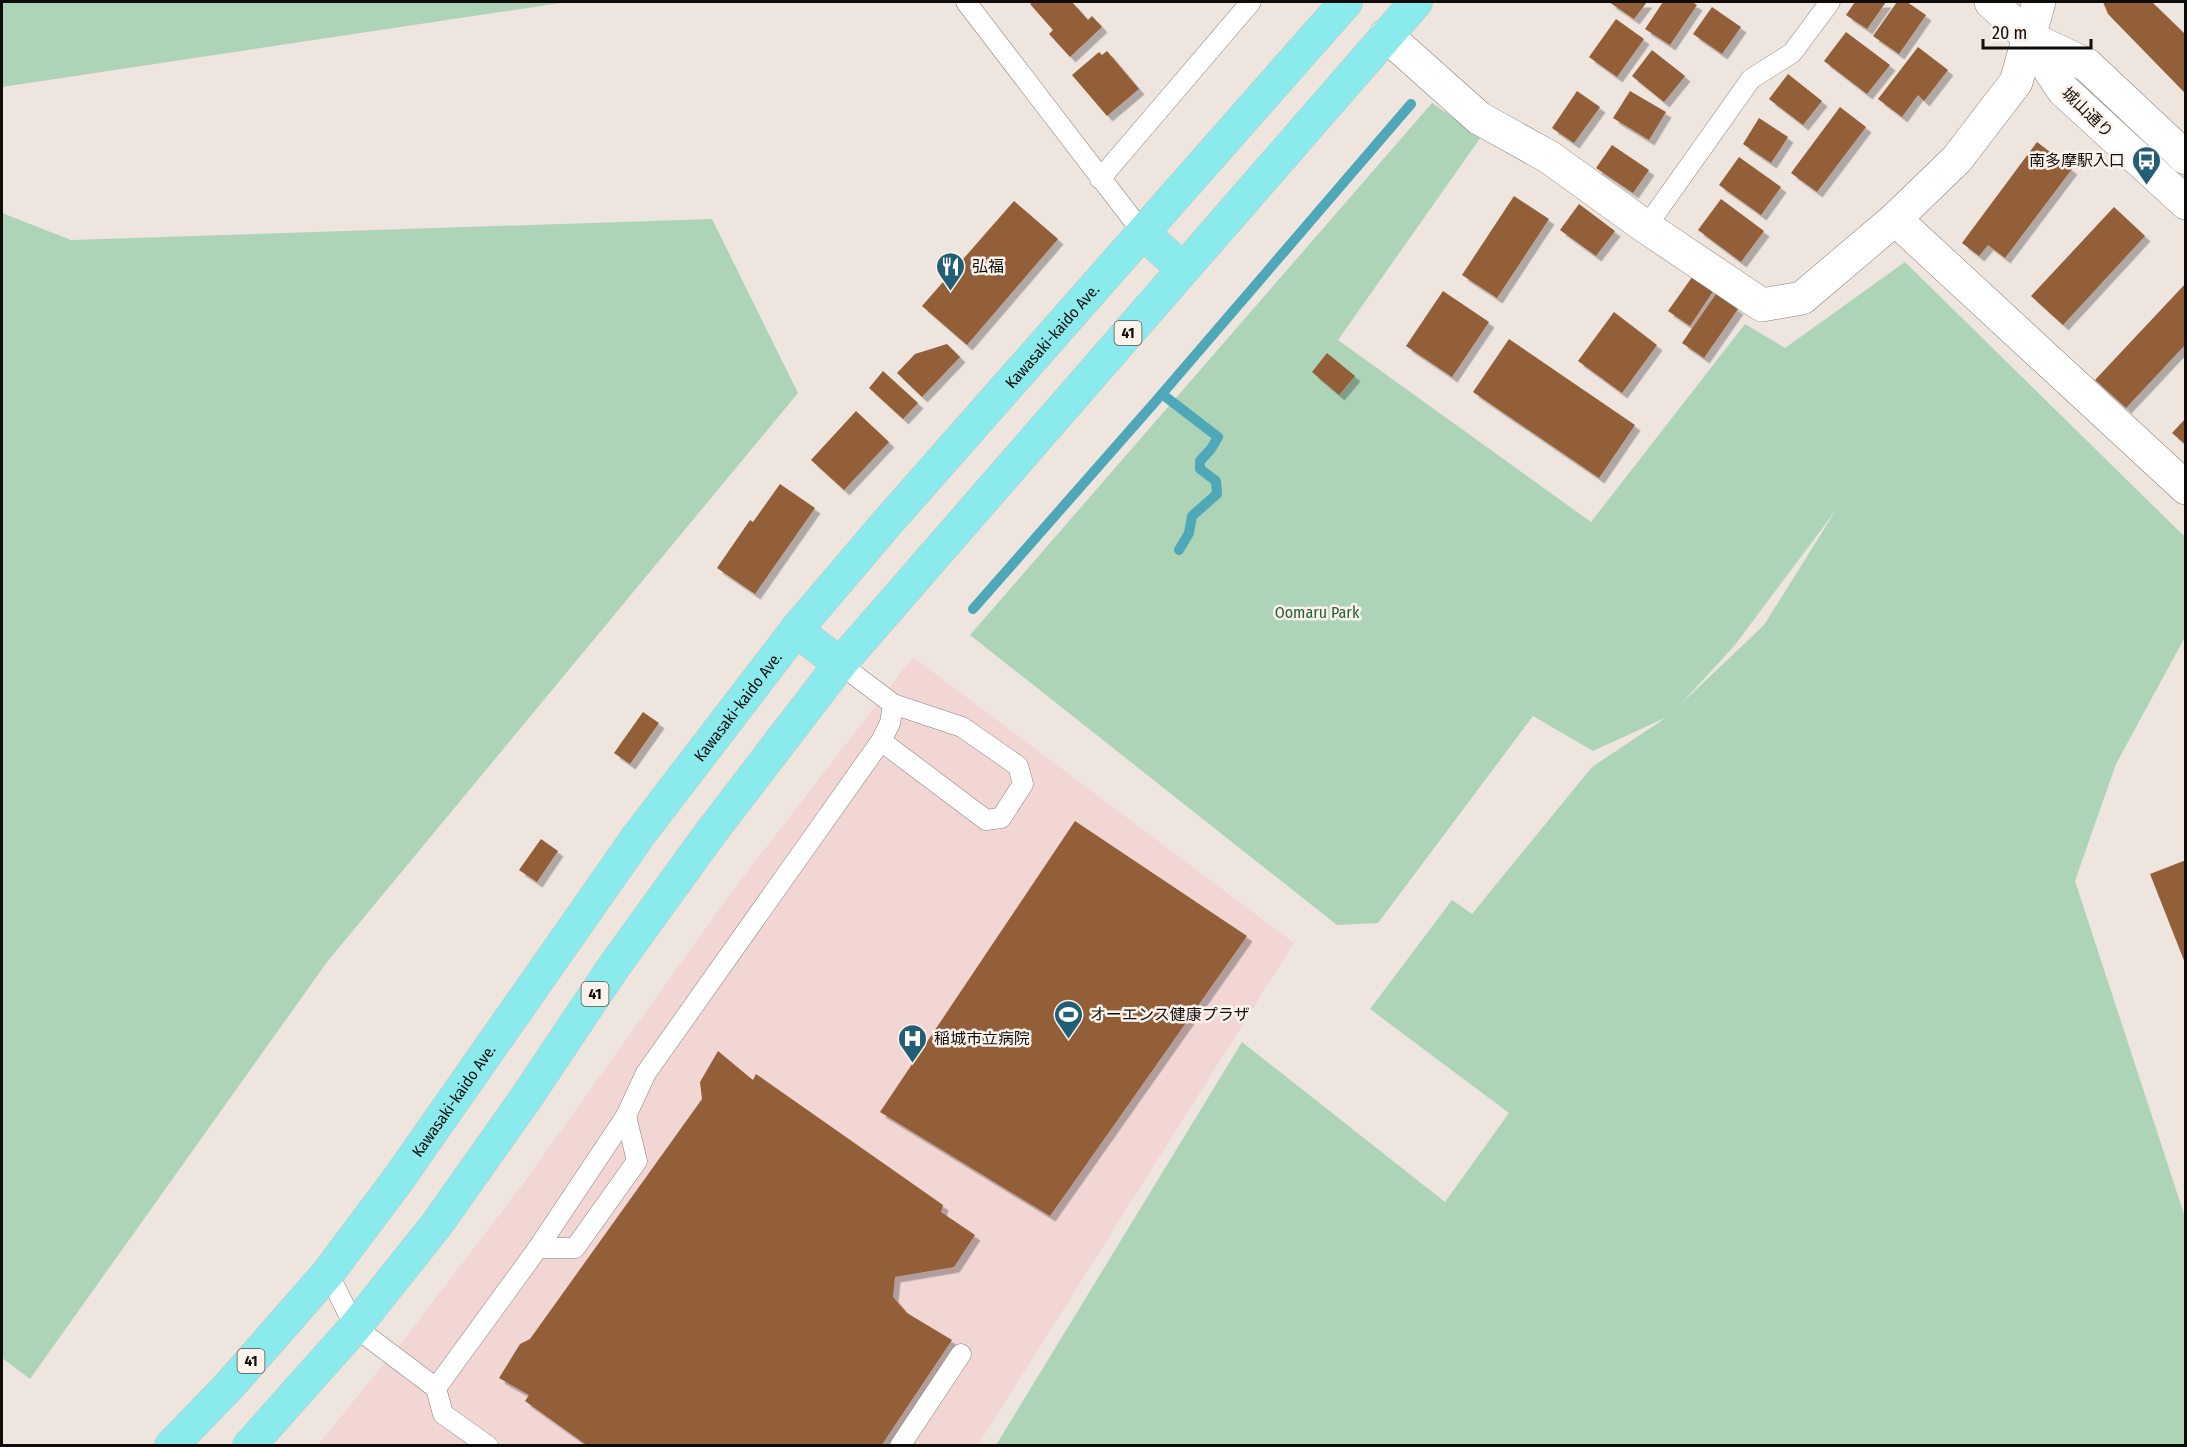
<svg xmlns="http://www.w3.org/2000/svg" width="2187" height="1447" font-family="'Fira Sans Condensed','Noto Sans JP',sans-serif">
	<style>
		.medical { fill: #f1d6d4 }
		.green { fill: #aed4b8; fill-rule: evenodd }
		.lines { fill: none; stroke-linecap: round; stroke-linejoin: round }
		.stream { stroke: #4ea8b7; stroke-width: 10 }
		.building { fill: #935e37; filter: url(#shadow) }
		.lane-casing { stroke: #8a817c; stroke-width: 21 }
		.street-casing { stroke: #8a817c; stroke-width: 34 }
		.secondary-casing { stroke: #8a817c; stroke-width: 34 }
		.primary-casing { stroke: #c5c5c4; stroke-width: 34 }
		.lane { stroke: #fff; stroke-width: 20 }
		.street { stroke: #fff; stroke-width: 33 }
		.secondary { stroke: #fff; stroke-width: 33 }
		.primary { stroke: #8bebec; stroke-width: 33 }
		.labels { text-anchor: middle; stroke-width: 5; stroke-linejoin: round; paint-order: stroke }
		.shield { fill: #fcf2ec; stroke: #56514e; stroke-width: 1.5 }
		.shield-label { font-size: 15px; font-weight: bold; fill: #0f0c0a }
		.street-label { font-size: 16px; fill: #0f0c0a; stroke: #fcf2ec }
		.poi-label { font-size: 16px; fill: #0f0c0a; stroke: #fcf2ec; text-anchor: start }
		.park-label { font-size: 16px; fill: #21633a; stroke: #fcf2ec }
	</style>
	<defs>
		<filter id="shadow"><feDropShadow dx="5.5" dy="5.5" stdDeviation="0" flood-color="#0004"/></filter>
	</defs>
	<rect width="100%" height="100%" fill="#eee5df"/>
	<path class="medical" d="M913,657L1294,943L978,1445L317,1446L410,1332L522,1185L734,889Z"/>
	<g class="green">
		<path d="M2,2H567L2,87Z"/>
		<path d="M1432,103L1481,137L1338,340L1591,522L1745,324L1785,348L1905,262L2185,537V637L2116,764L2075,881L2185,1217V1445H996L1242,1042L1445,1202L1509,1113L1370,1009L1452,900L1472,914L1592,767L1667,717L1593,751L1533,716L1378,923L1337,925L970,635ZM1836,510L1764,625L1681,704L1735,645Z"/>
		<path d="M2,213L71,240L712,219L798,393L327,962L30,1379L2,1358Z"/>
	</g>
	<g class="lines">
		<g class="stream">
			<path d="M1162,394L1218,437L1211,449L1200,461V469L1216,481L1217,494L1192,516L1189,533L1179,550"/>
			<path d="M973,609L1155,402L1411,104"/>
		</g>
	</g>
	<g class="building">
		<path d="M1033,2H1072L1088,20L1092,16L1102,27L1070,57L1049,34L1053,30L1030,4Z"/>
		<path d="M1609,2H1647L1634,19Z"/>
		<path d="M1663,2H1692L1697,5L1670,45L1645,29Z"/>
		<path d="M1855,2H1886L1867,29L1846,15Z"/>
		<path d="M1897,2H1907L1926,15L1899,54L1873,36Z"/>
		<path d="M2103,2H2152L2186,35V94L2108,14Z"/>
		<path d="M1712,7L1741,27L1722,54L1693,34Z"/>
		<path d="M1616,19L1644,39L1617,77L1589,57Z"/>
		<path d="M1846,32L1890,65L1867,94L1824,61Z"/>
		<path d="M1918,47L1948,70L1924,101L1918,95L1902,117L1878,99Z"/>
		<path d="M1652,50L1685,76L1664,102L1632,76Z"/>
		<path d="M1107,51L1139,89L1107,116L1072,75L1099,52L1102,55Z"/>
		<path d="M1788,74L1822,101L1803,125L1769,99Z"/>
		<path d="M1577,91L1600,107L1574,143L1552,128Z"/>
		<path d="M1630,91L1666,112L1649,140L1613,118Z"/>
		<path d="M1840,107L1866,127L1817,192L1791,173Z"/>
		<path d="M1759,118L1788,137L1771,163L1743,144Z"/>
		<path d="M2037,142L2072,169L2005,258L1988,245L1979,256L1962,243Z"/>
		<path d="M1612,145L1649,170L1633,193L1596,168Z"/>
		<path d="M1739,157L1781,187L1761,215L1719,185Z"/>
		<path d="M1514,196L1549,219L1497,298L1462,275Z"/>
		<path d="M1721,199L1764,231L1741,262L1698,230Z"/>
		<path d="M1014,201L1058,239L967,345L922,306Z"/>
		<path d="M1579,204L1615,231L1596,256L1560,230Z"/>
		<path d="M2114,207L2145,236L2063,325L2031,296Z"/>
		<path d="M1695,273L1716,287L1690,326L1668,311Z"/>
		<path d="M2186,283V344L2126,408L2095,380Z"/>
		<path d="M1443,291L1489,322L1452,377L1406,346Z"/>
		<path d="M1716,294L1738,309L1704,358L1682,343Z"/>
		<path d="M1614,312L1657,345L1622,393L1578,361Z"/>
		<path d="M1509,339L1635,425L1599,478L1473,392Z"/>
		<path d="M947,344L960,357L922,397L897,373L915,354Z"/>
		<path d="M1327,353L1355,376L1339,395L1312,372Z"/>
		<path d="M883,371L918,403L903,419L869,388Z"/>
		<path d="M856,411L889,442L844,490L811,460Z"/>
		<path d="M2186,418V445L2172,433Z"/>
		<path d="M780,484L815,508L755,594L717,568L750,520L753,522Z"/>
		<path d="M643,712L659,723L630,764L614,753Z"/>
		<path d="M1075,821L1247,936L1050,1216L880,1112Z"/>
		<path d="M541,839L558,851L537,882L519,870Z"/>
		<path d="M2186,860V963H2185L2150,874Z"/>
		<path d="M718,1051L748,1076L753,1080L756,1074L943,1205L941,1212L975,1235L954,1267L895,1277L893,1297L907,1313L952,1340L881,1446H588L525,1401L529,1395L499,1378L520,1344L530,1339L702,1099L700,1082Z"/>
	</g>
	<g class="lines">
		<defs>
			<g id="lane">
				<path d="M966,2L1143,233"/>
				<path d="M1100,179L1251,2"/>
				<path d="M1646,227L1751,79L1792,53L1830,2"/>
				<path d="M840,664L893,704L962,727L1018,766L1023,784L1001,818L986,820L881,741"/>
				<path d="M538,1248H575L637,1161L626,1116"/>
				<path d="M328,1273L355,1327L436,1388L443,1414L488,1446"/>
				<path d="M436,1388L538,1248L626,1116L646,1073L881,741L890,723L893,704"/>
				<path d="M900,1446L961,1354"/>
			</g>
			<g id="street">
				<path d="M1386,35L1479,118L1549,157L1646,227L1762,305L1802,298L1895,219L1957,159L2016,82L2039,2"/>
				<path d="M1895,219L2186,488"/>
			</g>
			<g id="secondary">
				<path d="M1991,2L2028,37L2063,90L2186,203"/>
				<path d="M2028,37L2087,65L2186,158"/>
			</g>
			<g id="primary">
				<path d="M1143,233L1183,269"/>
				<path d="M796,630L840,664"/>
				<path id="s1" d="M171,1446L230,1385L328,1273L397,1181L639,835L796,630L886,524L1346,2"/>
				<path d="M249,1446L355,1327L437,1224L526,1098L615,965L709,835L840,664L1416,2"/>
			</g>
		</defs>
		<use href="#lane" class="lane-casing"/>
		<use href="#street" class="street-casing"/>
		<use href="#secondary" class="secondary-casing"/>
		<use href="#primary" class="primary-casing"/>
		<use href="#lane" class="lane"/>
		<use href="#street" class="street"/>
		<use href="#secondary" class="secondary"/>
		<use href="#primary" class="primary"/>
	</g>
	<defs>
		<symbol id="bus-pin" viewBox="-11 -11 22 30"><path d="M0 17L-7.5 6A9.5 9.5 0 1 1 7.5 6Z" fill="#225e76" stroke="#fcf2ec"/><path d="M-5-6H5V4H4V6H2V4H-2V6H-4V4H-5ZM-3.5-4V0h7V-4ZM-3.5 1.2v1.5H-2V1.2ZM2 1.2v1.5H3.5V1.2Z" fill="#fff"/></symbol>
		<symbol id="restaurant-pin" viewBox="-11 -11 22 30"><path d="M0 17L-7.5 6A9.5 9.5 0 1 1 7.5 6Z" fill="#225e76" stroke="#fcf2ec"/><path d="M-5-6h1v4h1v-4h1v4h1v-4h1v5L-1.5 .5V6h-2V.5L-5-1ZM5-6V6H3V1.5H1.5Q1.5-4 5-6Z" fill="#fff"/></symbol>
		<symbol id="stadium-pin" viewBox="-11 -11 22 30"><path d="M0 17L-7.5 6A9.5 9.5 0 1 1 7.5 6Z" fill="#225e76" stroke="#fcf2ec"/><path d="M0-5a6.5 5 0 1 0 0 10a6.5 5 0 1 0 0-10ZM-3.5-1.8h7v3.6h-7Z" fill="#fff"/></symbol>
		<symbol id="hospital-pin" viewBox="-11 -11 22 30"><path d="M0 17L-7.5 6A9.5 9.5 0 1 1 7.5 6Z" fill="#225e76" stroke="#fcf2ec"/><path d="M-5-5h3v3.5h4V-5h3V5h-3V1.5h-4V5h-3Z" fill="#fff"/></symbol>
	</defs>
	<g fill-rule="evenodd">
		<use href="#bus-pin" x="2130" y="144" width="33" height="45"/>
		<use href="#restaurant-pin" x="934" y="250" width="33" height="45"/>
		<use href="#stadium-pin" x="1052" y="998" width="33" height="45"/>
		<use href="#hospital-pin" x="896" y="1022" width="33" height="45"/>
	</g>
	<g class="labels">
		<g class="shield">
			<rect x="1114.5" y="321" width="27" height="24" rx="4.5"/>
			<rect x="581.5" y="982" width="27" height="24" rx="4.5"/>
			<rect x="237.5" y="1349" width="27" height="24" rx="4.5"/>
		</g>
		<g class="shield-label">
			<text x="1128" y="338">41</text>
			<text x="595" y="999">41</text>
			<text x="251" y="1366">41</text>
		</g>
		<g class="street-label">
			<text transform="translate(2088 112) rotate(44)" y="6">城山通り</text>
			<text dy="6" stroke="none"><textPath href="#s1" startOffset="1419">Kawasaki-kaido Ave.</textPath></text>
			<text dy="6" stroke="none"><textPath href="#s1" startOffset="933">Kawasaki-kaido Ave.</textPath></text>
			<text dy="6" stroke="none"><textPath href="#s1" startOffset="447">Kawasaki-kaido Ave.</textPath></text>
		</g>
		<g class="poi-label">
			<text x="2125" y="166" text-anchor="end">南多摩駅入口</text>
			<text x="972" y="272">弘福</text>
			<text x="1090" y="1020">オーエンス健康プラザ</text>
			<text x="934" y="1044">稲城市立病院</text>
		</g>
		<g class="park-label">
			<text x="1317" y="618">Oomaru Park</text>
		</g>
	</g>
	<rect width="2187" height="1447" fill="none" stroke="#0f0c0a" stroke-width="6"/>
	<path d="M1983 39v9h108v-9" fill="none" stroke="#0f0c0a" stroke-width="3"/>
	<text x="1992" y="39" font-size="18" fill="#0f0c0a" stroke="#fcf2ec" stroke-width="4.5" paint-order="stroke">20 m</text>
</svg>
